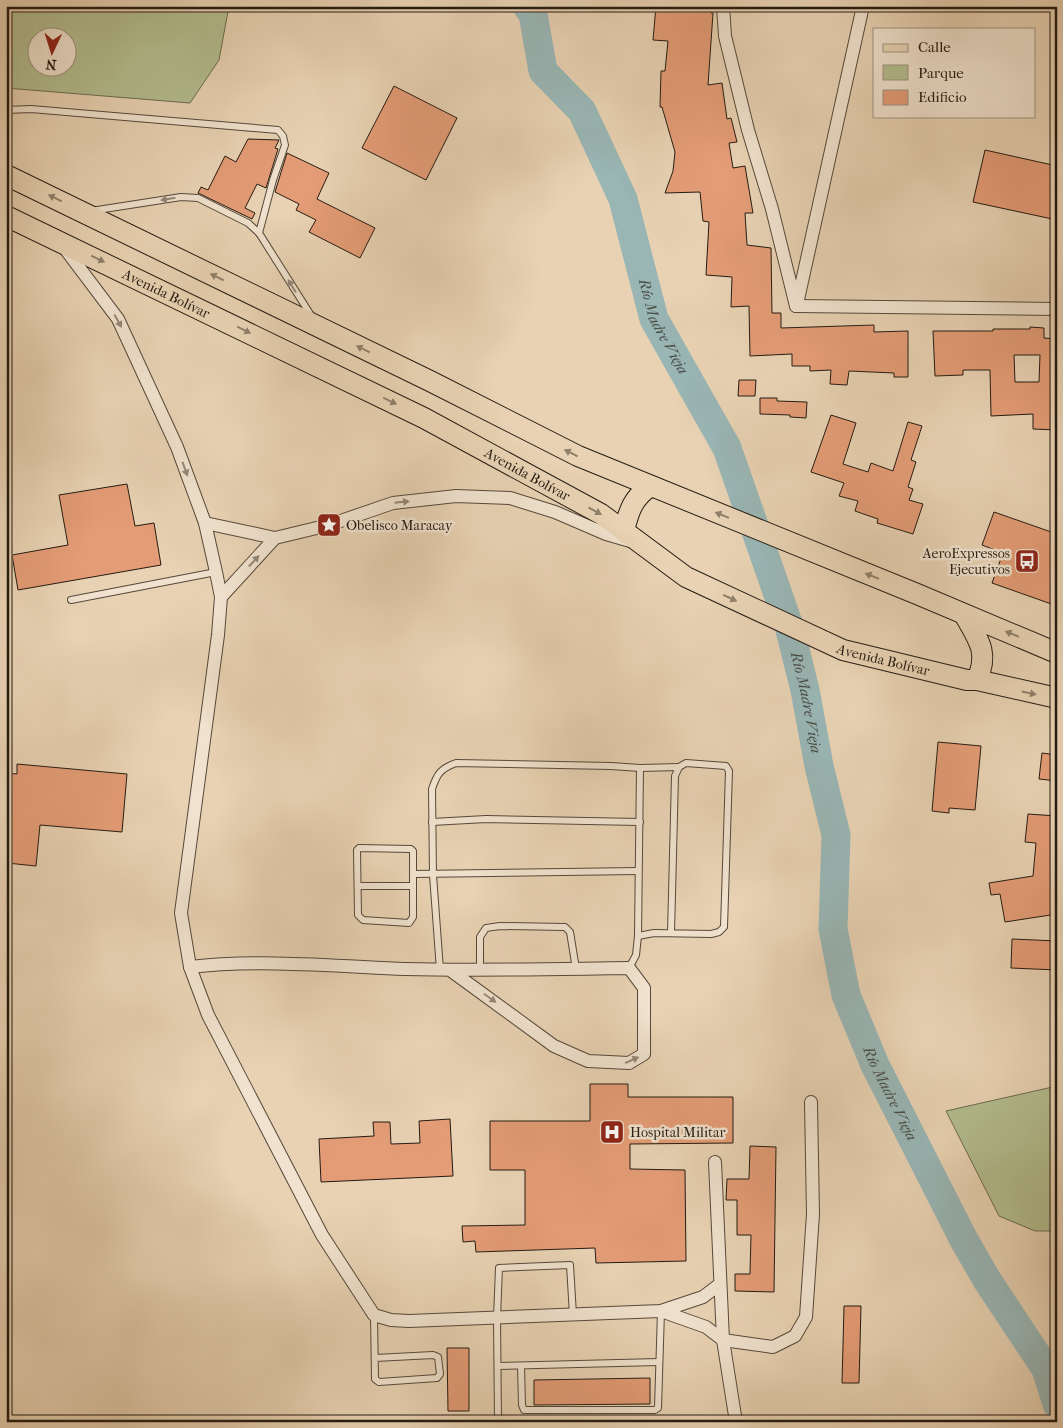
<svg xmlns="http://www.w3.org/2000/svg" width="1063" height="1428" font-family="'IM FELL French Canon',serif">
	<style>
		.green { fill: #b3bd8f; stroke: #6c6c50; fill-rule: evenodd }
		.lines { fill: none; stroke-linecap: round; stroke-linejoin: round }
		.river { stroke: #99b6b5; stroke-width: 29 }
		.building { fill: #e39c76; stroke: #241b12; fill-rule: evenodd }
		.lane-casing { stroke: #55493a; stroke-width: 8 }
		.street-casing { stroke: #55493a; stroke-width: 14 }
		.primary-casing { stroke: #241b12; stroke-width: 22 }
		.lane { stroke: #f0e2ce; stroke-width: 6 }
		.street { stroke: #f0e2ce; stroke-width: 12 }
		.primary { stroke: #e8d2b3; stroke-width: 20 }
		.oneway { fill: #90806b }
		.oneway2 { fill: #948879 }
		.labels { text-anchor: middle; stroke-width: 5; stroke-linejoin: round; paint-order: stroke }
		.street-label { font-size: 14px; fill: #241b12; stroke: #f0e2ce }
		.poi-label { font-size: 14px; fill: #241b12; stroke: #f0e2ce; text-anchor: start }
		.water-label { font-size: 15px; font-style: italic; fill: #474a43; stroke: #f0e2ce }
	</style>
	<rect width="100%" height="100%" fill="#e8d2b3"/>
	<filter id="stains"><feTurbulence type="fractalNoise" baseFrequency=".004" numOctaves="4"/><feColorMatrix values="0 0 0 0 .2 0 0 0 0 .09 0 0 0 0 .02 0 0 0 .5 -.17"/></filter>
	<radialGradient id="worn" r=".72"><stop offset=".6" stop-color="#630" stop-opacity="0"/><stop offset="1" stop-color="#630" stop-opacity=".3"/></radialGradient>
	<g class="green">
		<path d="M6,6H229L219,60L190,103L6,88ZM38,38H68V68H38Z"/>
		<path d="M1057,1086V1231H1035L999,1216L946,1111Z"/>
	</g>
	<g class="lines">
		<path class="river" id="s1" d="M527,6L533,14L543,71L582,111L623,199L654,319L727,448L789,626L805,690L819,766L836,835L833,929L846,995L875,1065L964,1240L987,1280L1046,1369L1057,1404"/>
	</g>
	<g class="building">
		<path d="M656,6H712L711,13H713L708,85L722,83L727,119L731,118L737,142L729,143L733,168L745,166L753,213H745L747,245L771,248L772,313H781V328L874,325V332L908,331V377H894V373L849,371L847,385L830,384L831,370L810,371V366H792V354L750,356L749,306L731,307L732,277L706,275L709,222L703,221L700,192L665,193L673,171L675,152L662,107H660L661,71H665L668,41L653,40Z"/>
		<path d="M394,86L457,118L426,180L362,148Z"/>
		<path d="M248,139L279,140L275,148L278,149L266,188L257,184L245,208L255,213L252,219L198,193L201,187L208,190L225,156L236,162Z"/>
		<path d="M985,150L1057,166V220L973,202Z"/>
		<path d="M287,153L329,173L317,199L375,228L360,258L309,232L316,220L296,210L299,204L275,192Z"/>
		<path d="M1030,327L1044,328V338L1057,339V430L1033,429V414L991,416L990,370H963V375L935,376L933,331H993V329H1030ZM1014,355H1040L1039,382H1015Z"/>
		<path d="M739,380H756L755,396H738Z"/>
		<path d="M760,398H777V401L807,402L806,418L790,417V415L760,414Z"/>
		<path d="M831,415L856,423L843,464L868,472L871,463L893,471L908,422L922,426L911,460L916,462L908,487L913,489L909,500L923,504L913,534L877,523L878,519L855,511L858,501L839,496L844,483L811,472Z"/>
		<path d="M127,484L135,526L154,523L161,565L18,590L12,555L68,545L59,495Z"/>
		<path d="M994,512L1057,534V606L992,583L1003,553L982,545Z"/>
		<path d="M938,742L981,746L975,810L949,808V813L932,811Z"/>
		<path d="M1042,753L1057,755V781L1039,779Z"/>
		<path d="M17,764L127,774L122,832L40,825L36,866L7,863L9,842H6V773L17,774Z"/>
		<path d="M1028,814L1057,816V914L1005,922L1000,894L991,895L989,883L1033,876L1036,843L1025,842Z"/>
		<path d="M1012,939L1057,941V970L1011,968Z"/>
		<path d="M590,1084H628V1097H733V1143L630,1144V1169L685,1170L686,1261L596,1263L595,1248L476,1252L475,1241L463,1242L462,1226L525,1225V1170H490V1121H590Z"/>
		<path d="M450,1119L453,1176L321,1182L319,1139L374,1136L373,1122H390L391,1144L420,1143L419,1121Z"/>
		<path d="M750,1146L776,1147L774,1292L735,1291V1274H750L751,1235H737V1200H726L727,1179H749Z"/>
		<path d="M844,1306H861L859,1383H842Z"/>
		<path d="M447,1348H469V1411H448Z"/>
		<path d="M650,1378V1404L534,1405V1380Z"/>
	</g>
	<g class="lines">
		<defs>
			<g id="lane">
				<path d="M6,110L31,109L278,130L283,136L285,145L273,180L259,233"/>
				<path d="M91,211L181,197L198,198L248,223L259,233L312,317"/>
				<path d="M71,600L216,572"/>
				<path d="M432,822L486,819L640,822"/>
				<path d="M359,848L411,849L413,851V917L409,923L363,920L358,915L357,850Z"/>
				<path d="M414,874L638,871"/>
				<path d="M358,886H413"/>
				<path d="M638,936L654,933L711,934L719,932L724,927L729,771L726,766L686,763L679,767L675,776L671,933"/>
				<path d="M629,968L636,955L638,936L640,768"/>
				<path d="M440,970L433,875L432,789C437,774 440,769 456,763L611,766L640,768L679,767"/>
				<path d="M480,970V937L486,928L500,926L565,927L570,932L576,969"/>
				<path d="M374,1315L375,1379L379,1382L437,1378L440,1374L438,1357L433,1355L375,1358"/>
				<path d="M498,1366L659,1362"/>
				<path d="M521,1366L522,1405L524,1410H655L658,1408L661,1311"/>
				<path d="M498,1422L497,1318L499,1268L570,1265L573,1315"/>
			</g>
			<g id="street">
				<path d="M723,6L725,36L748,130L772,209L796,306"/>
				<path d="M63,246L118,319L177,447L205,523L216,572L221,597L218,635L181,913L190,967L208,1015L322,1235L374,1315L391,1320L409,1321L661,1311L703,1297L720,1284"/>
				<path d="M797,304L863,6"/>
				<path d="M796,306L1057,309"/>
				<path d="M205,523L275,538"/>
				<path d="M221,597L275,538L329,525L393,503L456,496L510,498L555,512L606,534L630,541"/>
				<path d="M190,967C259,959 336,966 405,969C480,971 554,969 629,968L644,988V1054L629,1063L588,1061L554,1046L450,970"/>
				<path d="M715,1162L723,1340L736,1422"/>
				<path d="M661,1311L706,1327L723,1340L773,1347L795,1336L806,1317L813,1214L811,1102"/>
			</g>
			<g id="primary">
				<path d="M6,175L430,381L578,456L917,594L1057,653"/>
				<path id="s2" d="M6,216L424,418L601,514L686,577L843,650L967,680H977L1057,698"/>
				<path d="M624,530C629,511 633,497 651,486"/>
				<path d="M965,616C979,640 989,653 977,680"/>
			</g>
		</defs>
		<use href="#lane" class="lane-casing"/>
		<use href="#street" class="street-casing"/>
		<use href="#primary" class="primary-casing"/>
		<use href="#lane" class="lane"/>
		<use href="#street" class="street"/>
		<use href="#primary" class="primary"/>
	</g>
	<defs><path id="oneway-solid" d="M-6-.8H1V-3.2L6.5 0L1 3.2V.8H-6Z" transform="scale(1.25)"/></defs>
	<g class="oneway">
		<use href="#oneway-solid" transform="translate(55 198) rotate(-154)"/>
		<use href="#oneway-solid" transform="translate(98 259) rotate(26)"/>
		<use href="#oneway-solid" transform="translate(217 277) rotate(-154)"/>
		<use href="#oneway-solid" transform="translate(244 330) rotate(26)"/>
		<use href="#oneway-solid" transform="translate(363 349) rotate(-154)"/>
		<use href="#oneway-solid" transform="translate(390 401) rotate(26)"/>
		<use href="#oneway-solid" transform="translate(571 453) rotate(-153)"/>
		<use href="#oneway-solid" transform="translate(595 511) rotate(29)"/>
		<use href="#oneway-solid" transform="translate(722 515) rotate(-158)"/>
		<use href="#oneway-solid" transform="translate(872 576) rotate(-158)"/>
		<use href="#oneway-solid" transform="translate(730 598) rotate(25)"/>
		<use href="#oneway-solid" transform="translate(1012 634) rotate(-158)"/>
		<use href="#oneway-solid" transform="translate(1029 693) rotate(12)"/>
	</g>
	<g class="oneway2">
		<use href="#oneway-solid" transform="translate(168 199) rotate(171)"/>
		<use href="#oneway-solid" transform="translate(292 286) rotate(-122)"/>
		<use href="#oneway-solid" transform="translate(118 321) rotate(61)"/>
		<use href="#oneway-solid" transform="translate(185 469) rotate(70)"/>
		<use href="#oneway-solid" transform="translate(402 502) rotate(-6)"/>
		<use href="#oneway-solid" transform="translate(254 561) rotate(-47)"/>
		<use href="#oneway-solid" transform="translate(490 998) rotate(35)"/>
		<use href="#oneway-solid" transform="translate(632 1060) rotate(-24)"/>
	</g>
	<defs>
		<symbol id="sight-square" viewBox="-11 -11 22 22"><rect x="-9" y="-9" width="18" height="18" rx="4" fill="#8f2418" stroke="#f0e2ce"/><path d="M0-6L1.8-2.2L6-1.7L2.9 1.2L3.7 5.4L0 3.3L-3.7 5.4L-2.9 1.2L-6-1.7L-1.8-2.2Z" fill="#fff"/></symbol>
		<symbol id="bus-square" viewBox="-11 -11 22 22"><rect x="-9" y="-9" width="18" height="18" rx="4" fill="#8f2418" stroke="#f0e2ce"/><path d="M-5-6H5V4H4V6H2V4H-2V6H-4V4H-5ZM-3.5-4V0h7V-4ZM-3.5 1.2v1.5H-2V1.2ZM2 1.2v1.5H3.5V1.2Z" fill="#fff"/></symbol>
		<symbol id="hospital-square" viewBox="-11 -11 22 22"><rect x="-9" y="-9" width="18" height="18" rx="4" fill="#8f2418" stroke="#f0e2ce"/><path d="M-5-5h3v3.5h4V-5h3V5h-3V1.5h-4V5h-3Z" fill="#fff"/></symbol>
	</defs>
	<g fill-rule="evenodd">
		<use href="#sight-square" x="315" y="511" width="28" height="28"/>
		<use href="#bus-square" x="1013" y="547" width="28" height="28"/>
		<use href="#hospital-square" x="598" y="1118" width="28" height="28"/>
	</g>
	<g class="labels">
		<g class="street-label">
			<text dy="5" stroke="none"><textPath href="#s2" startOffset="178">Avenida Bolívar</textPath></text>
			<text dy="5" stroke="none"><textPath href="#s2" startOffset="582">Avenida Bolívar</textPath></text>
			<text dy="5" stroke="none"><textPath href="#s2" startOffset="986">Avenida Bolívar</textPath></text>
		</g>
		<g class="poi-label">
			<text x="346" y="530">Obelisco Maracay</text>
			<text x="1010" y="558" text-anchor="end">AeroExpressos<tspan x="1010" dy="16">Ejecutivos</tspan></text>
			<text x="630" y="1137">Hospital Militar</text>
		</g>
		<g class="water-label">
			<text dy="5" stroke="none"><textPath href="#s1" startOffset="355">Río Madre Vieja</textPath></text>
			<text dy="5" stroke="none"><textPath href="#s1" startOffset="760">Río Madre Vieja</textPath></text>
			<text dy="5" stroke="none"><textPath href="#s1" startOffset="1165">Río Madre Vieja</textPath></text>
		</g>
	</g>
	<rect width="1063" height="1428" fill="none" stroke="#e8d2b3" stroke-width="25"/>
	<rect x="8" y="8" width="1048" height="1413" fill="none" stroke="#241b12" stroke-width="2.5"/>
	<rect x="12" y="12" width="1038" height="1403" fill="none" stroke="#241b12"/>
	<rect x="873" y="28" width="162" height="90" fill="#f0e2ce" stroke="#9e9283"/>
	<rect x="883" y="44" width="25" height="8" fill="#e8d2b3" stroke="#9e9283"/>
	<text x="918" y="52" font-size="15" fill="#241b12">Calle</text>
	<rect x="883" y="65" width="25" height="15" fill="#b3bd8f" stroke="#9e9283"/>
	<text x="918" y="78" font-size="15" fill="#241b12">Parque</text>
	<rect x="883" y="90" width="25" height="15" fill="#e39c76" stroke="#9e9283"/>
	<text x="918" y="102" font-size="15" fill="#241b12">Edificio</text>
	<g transform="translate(52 52) rotate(184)"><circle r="24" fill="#f0e2ce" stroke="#9e9283"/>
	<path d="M0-4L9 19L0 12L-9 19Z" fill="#8f2418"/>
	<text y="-8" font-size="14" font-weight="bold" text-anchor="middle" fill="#241b12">N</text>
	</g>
	<rect width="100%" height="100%" filter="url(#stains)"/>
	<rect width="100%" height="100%" fill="url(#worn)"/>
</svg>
